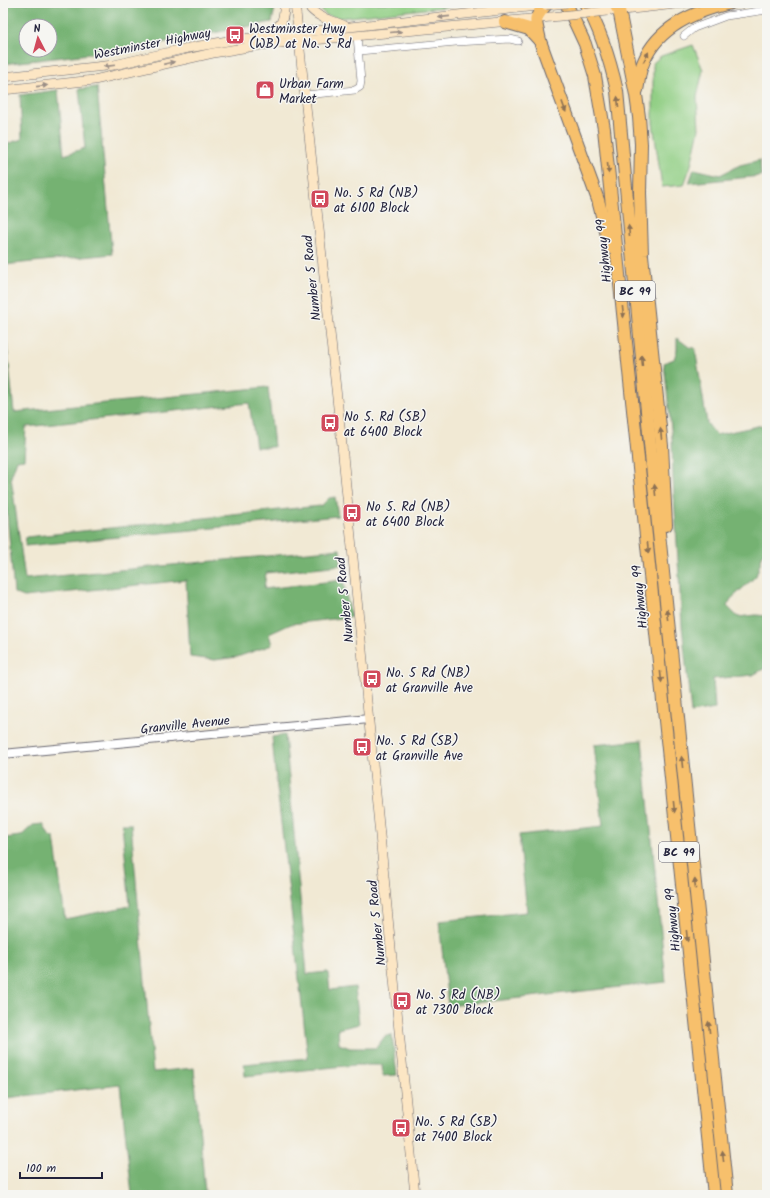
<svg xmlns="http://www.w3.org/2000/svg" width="770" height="1198" font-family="Kalam,sans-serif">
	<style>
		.green { fill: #92cf85; stroke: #5a7860 }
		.forest { fill: #75b272; stroke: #4c6a56; fill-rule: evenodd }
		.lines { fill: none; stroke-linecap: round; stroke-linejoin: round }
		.minor-casing { stroke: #6a6871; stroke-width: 8 }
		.tertiary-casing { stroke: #6a6871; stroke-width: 10 }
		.secondary-casing { stroke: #6a6871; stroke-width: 10 }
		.motorway-casing { stroke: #6a6871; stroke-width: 14 }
		.minor { stroke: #fff; stroke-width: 7 }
		.tertiary { stroke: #fff; stroke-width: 8 }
		.secondary { stroke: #fce6c4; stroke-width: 9 }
		.motorway { stroke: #f7c06c; stroke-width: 12 }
		.secondary-bridge-casing { stroke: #6a6871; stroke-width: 10; stroke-linecap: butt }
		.secondary-bridge { stroke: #fce6c4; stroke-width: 9 }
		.oneway { fill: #9a8e86 }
		.oneway2 { fill: #8c7154 }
		.labels { text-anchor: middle; stroke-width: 3; stroke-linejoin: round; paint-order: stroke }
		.shield { fill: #f6f6f2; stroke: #626272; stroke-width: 1 }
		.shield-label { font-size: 12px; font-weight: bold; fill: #22223b }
		.poi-label { font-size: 13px; fill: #22223b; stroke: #f6f6f2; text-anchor: start }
		.street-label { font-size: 13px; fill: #22223b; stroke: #f6f6f2 }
	</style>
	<rect width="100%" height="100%" fill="#f6f6f2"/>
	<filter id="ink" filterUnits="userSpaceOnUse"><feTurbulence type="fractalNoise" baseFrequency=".025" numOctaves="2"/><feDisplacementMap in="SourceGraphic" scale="8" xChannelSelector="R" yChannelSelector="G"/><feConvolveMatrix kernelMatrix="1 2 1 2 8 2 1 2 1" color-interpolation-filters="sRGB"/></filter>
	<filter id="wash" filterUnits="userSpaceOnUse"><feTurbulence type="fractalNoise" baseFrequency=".012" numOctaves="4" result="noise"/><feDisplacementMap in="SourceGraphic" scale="16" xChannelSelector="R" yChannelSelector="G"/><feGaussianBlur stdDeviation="0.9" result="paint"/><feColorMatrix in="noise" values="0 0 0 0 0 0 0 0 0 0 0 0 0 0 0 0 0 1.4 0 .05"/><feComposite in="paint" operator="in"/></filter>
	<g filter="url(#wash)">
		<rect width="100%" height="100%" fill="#f1e9d4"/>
		<g class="green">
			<path d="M314,3H482L339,18L326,15Z"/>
			<path d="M693,45L703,70L697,97L699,129L691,165L684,185L662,187L653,123V63L661,56Z"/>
		</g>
		<g class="forest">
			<path d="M3,3H276L272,22L123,50L3,64ZM26,26H50V50H26Z"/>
			<path d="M97,87L112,254L3,265V145L22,139L20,95L58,90L64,155L85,148L79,89Z"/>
			<path d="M760,160L761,176L689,183L694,169L720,175L740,165Z"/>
			<path d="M3,308L14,412L268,387L274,447H256L249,403L26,427L24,459L17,460L11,477L25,579L340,549L341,565L266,573L264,589L343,580L351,617L291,624L269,634L272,645L237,657L215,660L190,657L186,580L24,597L14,593L3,468Z"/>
			<path d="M677,338L689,347L695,348L707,423L716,435L767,424V541L756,576L731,599L727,606L738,617L756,615L767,616V667L753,675L713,679L715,709L691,713L682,626L673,478L672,438L664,363L674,359L677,350Z"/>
			<path d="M335,497L338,516L25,546L26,537L298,508L321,506L329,498Z"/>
			<path d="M285,735L307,974L328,972L330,990L355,987L359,1024L338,1029L339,1044L350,1048H376L385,1036L392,1035L397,1075L383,1076L382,1065H355L245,1076L244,1064L308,1058L275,770L272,737Z"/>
			<path d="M642,740L666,982L448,1006L439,921L527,912L519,835L603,826L594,745Z"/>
			<path d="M43,824L50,837H54L65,919L130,906L122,824H131L153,1072L194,1068L205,1192L175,1195H132L120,1085L6,1098L3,1099V842L6,841L5,838L21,836L33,825Z"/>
		</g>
	</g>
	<g filter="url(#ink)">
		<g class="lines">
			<defs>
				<g id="minor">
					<path d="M684,36L694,28L726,16L767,10"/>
					<path d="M359,51L456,42L510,39L518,41"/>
					<path d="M305,95L355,90L360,87L361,81L357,36"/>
				</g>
				<path id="tertiary" d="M3,754L369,719"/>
				<g id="secondary">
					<path d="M295,3L342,445L415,1195"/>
					<path d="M306,3C318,20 329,18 345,26"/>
					<path d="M614,11L685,3"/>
					<path d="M265,34C285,23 282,24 285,3"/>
					<path d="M3,77L114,65L183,49L233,40L546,5"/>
					<path d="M3,90L94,80L213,53L261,45L551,17"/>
				</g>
				<g id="motorway">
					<path d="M566,3L585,44L595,76L604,129L714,1195"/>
					<path d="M585,3C601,30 610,60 617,91L652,465L727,1195"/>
					<path d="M613,3L619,10L636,95L639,117L641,144L640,193L642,255L662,446L666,525"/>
					<path d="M546,5C531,20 537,23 540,41L598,200L610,247"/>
					<path d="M505,22L529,29L540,41"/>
					<path d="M637,90C639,82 639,73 642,66C655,28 695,11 731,3"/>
				</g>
			</defs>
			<use href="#minor" class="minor-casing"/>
			<use href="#tertiary" class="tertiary-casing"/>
			<use href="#secondary" class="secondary-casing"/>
			<use href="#motorway" class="motorway-casing"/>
			<use href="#minor" class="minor"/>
			<use href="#tertiary" class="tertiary"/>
			<use href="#secondary" class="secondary"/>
			<use href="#motorway" class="motorway"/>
			<defs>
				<g id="secondary-bridge">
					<path d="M546,5L567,3"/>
					<path d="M551,17L607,11"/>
				</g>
			</defs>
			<use href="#secondary-bridge" class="secondary-bridge-casing"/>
			<use href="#secondary-bridge" class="secondary-bridge"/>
		</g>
		<defs><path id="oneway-solid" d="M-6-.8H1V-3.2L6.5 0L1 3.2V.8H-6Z"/></defs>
		<g class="oneway">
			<use href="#oneway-solid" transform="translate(444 17) rotate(174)"/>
			<use href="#oneway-solid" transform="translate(396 32) rotate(-5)"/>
			<use href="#oneway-solid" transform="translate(169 63) rotate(-13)"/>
			<use href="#oneway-solid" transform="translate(109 66) rotate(173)"/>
			<use href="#oneway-solid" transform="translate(42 86) rotate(-6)"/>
		</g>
		<g class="oneway2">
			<use href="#oneway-solid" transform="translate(646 57) rotate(-63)"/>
			<use href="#oneway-solid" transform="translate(618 102) rotate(-95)"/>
			<use href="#oneway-solid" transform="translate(564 107) rotate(70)"/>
			<use href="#oneway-solid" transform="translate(608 168) rotate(84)"/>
			<use href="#oneway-solid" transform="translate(629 231) rotate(-95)"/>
			<use href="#oneway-solid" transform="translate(623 312) rotate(84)"/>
			<use href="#oneway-solid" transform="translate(642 361) rotate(-95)"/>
			<use href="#oneway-solid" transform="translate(661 434) rotate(-96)"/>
			<use href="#oneway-solid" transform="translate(655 490) rotate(-96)"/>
			<use href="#oneway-solid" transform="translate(648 548) rotate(84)"/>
			<use href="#oneway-solid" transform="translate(668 615) rotate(-96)"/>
			<use href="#oneway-solid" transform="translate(661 677) rotate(84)"/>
			<use href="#oneway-solid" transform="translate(682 762) rotate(-96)"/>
			<use href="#oneway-solid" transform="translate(674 807) rotate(84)"/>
			<use href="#oneway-solid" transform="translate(695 884) rotate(-96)"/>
			<use href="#oneway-solid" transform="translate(687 936) rotate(84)"/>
			<use href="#oneway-solid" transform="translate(709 1027) rotate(-96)"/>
			<use href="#oneway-solid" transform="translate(723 1156) rotate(-96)"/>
		</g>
	</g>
	<defs>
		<symbol id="bus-square" viewBox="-11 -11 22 22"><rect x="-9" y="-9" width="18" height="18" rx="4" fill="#d1495b" stroke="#f6f6f2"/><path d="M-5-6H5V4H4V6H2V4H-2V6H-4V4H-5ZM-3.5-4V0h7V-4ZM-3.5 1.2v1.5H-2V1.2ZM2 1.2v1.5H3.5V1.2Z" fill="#fff"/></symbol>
		<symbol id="shop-square" viewBox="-11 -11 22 22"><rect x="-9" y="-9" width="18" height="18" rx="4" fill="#d1495b" stroke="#f6f6f2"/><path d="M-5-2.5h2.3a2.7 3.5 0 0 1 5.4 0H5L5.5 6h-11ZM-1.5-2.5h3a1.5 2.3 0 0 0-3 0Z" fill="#fff"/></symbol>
	</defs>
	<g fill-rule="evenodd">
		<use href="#bus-square" x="224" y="24" width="22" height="22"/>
		<use href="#shop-square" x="254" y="79" width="22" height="22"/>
		<use href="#bus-square" x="309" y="188" width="22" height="22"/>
		<use href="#bus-square" x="319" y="412" width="22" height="22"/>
		<use href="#bus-square" x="341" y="502" width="22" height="22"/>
		<use href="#bus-square" x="361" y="668" width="22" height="22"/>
		<use href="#bus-square" x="351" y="736" width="22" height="22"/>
		<use href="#bus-square" x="391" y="990" width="22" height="22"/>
		<use href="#bus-square" x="390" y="1117" width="22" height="22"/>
	</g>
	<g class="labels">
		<g class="shield">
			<rect x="615" y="281" width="40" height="20" rx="3"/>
			<rect x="659" y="842" width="40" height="20" rx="3"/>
		</g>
		<g class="shield-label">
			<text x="635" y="295">BC 99</text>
			<text x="679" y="856">BC 99</text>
		</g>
		<g class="poi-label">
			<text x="249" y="33">Westminster Hwy<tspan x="249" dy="15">(WB) at No. 5 Rd</tspan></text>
			<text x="279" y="88">Urban Farm<tspan x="279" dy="15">Market</tspan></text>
			<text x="334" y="197">No. 5 Rd (NB)<tspan x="334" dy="15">at 6100 Block</tspan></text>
			<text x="344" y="421">No 5. Rd (SB)<tspan x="344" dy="15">at 6400 Block</tspan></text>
			<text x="366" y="511">No 5. Rd (NB)<tspan x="366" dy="15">at 6400 Block</tspan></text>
			<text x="386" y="677">No. 5 Rd (NB)<tspan x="386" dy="15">at Granville Ave</tspan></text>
			<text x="376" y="745">No. 5 Rd (SB)<tspan x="376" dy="15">at Granville Ave</tspan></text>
			<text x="416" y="999">No. 5 Rd (NB)<tspan x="416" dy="15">at 7300 Block</tspan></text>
			<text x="415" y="1126">No. 5 Rd (SB)<tspan x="415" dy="15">at 7400 Block</tspan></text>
		</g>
		<g class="street-label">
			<text transform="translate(152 43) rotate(-11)" y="5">Westminster Highway</text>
			<text transform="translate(603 251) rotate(-96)" y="5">Highway 99</text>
			<text transform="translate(311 278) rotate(-96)" y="5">Number 5 Road</text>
			<text transform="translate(639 597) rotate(-96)" y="5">Highway 99</text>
			<text transform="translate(344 600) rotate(-96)" y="5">Number 5 Road</text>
			<text transform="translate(185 724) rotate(-6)" y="5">Granville Avenue</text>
			<text transform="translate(672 920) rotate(-96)" y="5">Highway 99</text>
			<text transform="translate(376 923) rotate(-96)" y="5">Number 5 Road</text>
		</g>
	</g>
	<rect width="770" height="1198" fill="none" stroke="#f6f6f2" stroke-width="16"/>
	<g transform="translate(38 38) rotate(354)"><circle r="19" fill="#f6f6f2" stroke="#a1a1a9"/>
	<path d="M0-3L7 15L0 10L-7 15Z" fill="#d1495b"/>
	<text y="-6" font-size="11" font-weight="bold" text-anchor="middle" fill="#22223b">N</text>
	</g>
	<path d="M20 1172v6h82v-6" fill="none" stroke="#22223b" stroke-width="2"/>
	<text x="26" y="1172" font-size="12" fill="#22223b" stroke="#f6f6f2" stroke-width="3" paint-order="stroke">100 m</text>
</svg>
